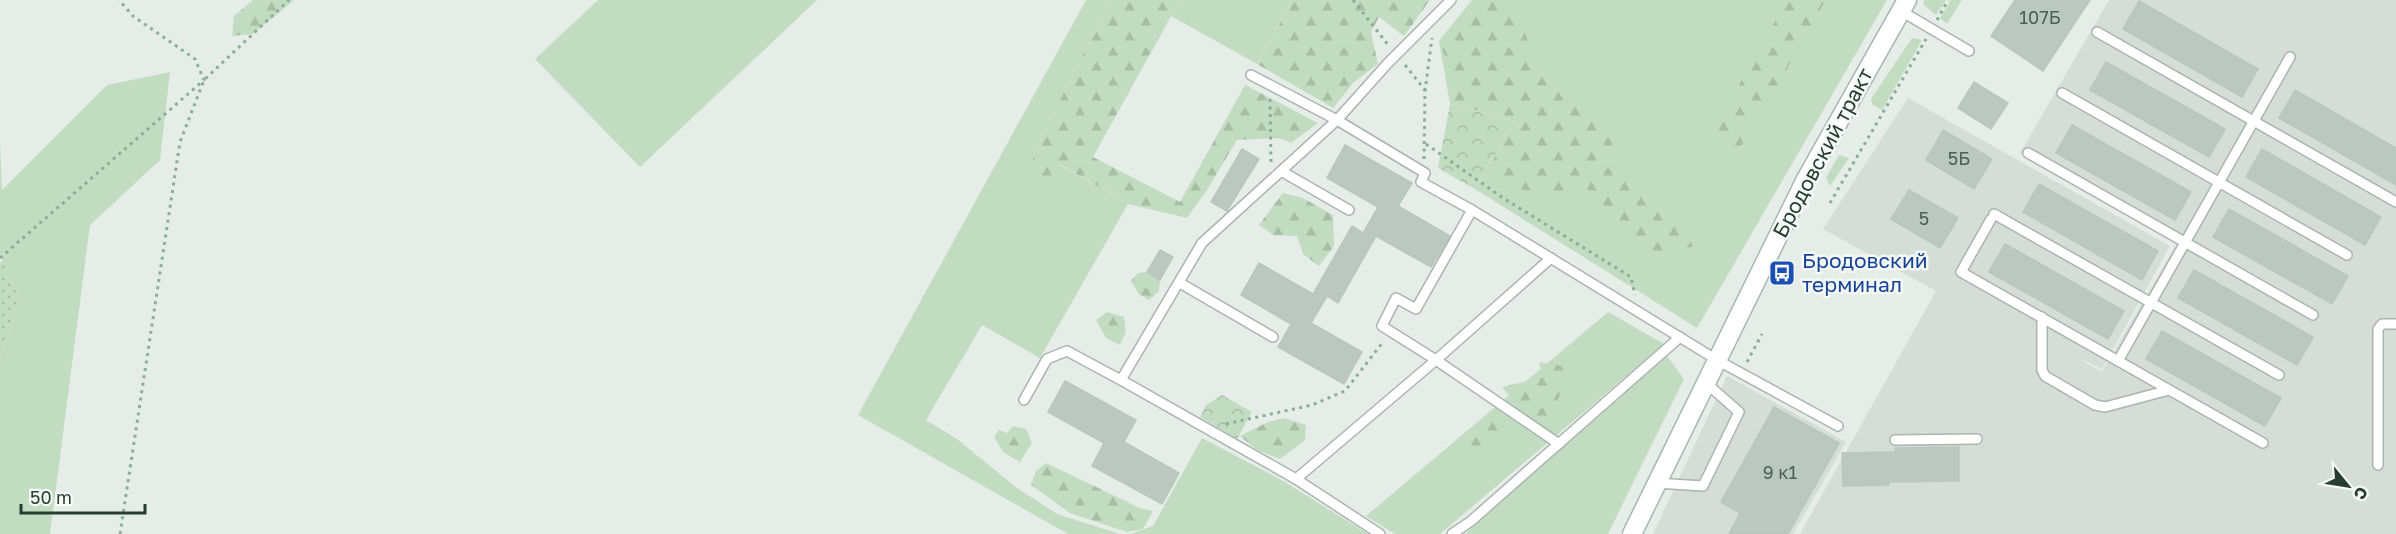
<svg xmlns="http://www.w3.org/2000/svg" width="2396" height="534" font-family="'Golos Text',sans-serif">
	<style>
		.built { fill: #d4ddd6 }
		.grass { fill: #c1dcc1 }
		.forest { fill: url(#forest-firs) }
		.park { fill: url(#park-crowns) }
		.garden { fill: url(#garden-dots) }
		.building { fill: #bbc8c0; stroke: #b8c7bd; stroke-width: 1.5 }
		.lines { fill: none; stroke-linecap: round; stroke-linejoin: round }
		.lane-casing { stroke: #a9b5ad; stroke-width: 12 }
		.secondary-casing { stroke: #a5b8ac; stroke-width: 21 }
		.path { stroke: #89ae98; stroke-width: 3; stroke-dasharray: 3 4.5; stroke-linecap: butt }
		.lane { stroke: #fff; stroke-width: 9 }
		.secondary { stroke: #fff; stroke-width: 18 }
		.labels { text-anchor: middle; stroke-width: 5; stroke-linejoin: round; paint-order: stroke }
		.number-label { font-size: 18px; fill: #4b6055 }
		.street-label { font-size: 21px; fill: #263e31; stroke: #f6faf7 }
		.transit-label { font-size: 21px; fill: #164399; stroke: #f6faf7; text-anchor: start }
	</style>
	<defs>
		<pattern id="forest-firs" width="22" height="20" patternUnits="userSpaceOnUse" patternTransform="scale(1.5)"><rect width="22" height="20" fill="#c1dcc1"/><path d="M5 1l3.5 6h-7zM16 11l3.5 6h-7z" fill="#a6bea6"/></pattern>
		<pattern id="park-crowns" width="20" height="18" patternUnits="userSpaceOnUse" patternTransform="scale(1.5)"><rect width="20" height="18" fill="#c1dcc1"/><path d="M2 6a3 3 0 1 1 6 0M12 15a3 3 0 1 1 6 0" fill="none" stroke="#a6bea6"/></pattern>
		<pattern id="garden-dots" width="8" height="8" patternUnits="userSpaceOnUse" patternTransform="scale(1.5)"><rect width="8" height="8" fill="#c1dcc1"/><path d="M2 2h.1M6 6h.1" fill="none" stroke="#a6bea6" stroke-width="1.8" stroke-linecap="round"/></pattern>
	</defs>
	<rect width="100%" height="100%" fill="#e6ede8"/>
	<g class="built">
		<path d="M2109,0H2396V534H1800L1936,291L1823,229L1908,98L2170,246L2102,369L2071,354L2102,372L2177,243L2020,153Z"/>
		<path d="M1727,376L1846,442L1793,534H1653Z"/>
	</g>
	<g class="grass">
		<path d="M598,0H817L640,167L535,59Z"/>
		<path d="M1086,0H1114L1085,50L1035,150L1031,176L1058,164L1128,204L1040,358L982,325L926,420L957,439L1017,488L1057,514L1120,534H1068L858,415Z"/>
		<path d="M1180,0H1293L1257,64L1171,16Z"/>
		<path d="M1472,0H1887L1697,328L1475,189L1515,121L1450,104L1439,41Z"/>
		<path d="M1924,0H1946L1936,15L1923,4Z"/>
		<path d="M1951,0H1962L1947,24L1940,18Z"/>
		<path d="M1912,38L1922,40L1882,110L1872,104L1871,99Z"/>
		<path d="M170,72L160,160L90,225L50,534H0V357L19,299L0,255V140L2,190L107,85Z"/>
		<path d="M1839,155L1849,158L1830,186L1826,178Z"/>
		<path d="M1608,312L1664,344L1440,534H1395L1366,516Z"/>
		<path d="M1667,356L1684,379L1608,534H1465Z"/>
		<path d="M1202,438L1285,482L1368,534H1130L1153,526Z"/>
	</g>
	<g class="forest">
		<path d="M253,0H294L253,34L232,36L234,16Z"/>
		<path d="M1114,0H1180L1093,157L1180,202L1245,85L1318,123L1291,143L1279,138L1237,140L1207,190L1187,218L1128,204L1059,164L1054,174L1042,181L1030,176L1035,150L1085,50Z"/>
		<path d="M1293,0H1430L1404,36L1379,17L1371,32L1378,64L1354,82L1333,108L1257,64Z"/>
		<path d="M1473,0H1514L1536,65L1550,68L1624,151L1613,171L1637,180L1693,233V246L1660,258L1577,180L1553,200L1521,189L1507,194L1490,166L1516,120L1453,104L1441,39Z"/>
		<path d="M1787,0H1825L1814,23L1740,148L1724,153L1716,141L1722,115Z"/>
		<path d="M1283,193L1303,198L1333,215L1334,246L1319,266L1303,254L1297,236L1273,235L1259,225Z"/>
		<path d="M1147,272L1160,280L1159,291L1149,300L1139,294L1131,281L1138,273Z"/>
		<path d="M1107,312L1124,317L1126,332L1120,345L1106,338L1096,320Z"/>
		<path d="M1539,362L1574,368L1546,422L1526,416L1502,387L1542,378Z"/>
		<path d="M1284,418L1306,425L1305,440L1280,459L1257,450L1240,436L1268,422Z"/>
		<path d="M1493,421L1507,435L1480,457L1468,451L1465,432Z"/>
		<path d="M1013,426L1026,429L1032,443L1020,462L1003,452L994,437L999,430L1007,433Z"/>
		<path d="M1046,463L1140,508L1153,511L1143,529L1127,532L1070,513L1031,485L1036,471Z"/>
	</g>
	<g class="park">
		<path d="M1450,104L1515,121L1475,189L1438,168Z"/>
		<path d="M1222,395L1252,412L1237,439L1200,417L1206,405Z"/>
	</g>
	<path class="garden" d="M3,260L19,299L0,357V263Z"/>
	<g class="building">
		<path d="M2015,0H2090L2043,71L1991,36Z"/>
		<path d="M2139,1L2258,69L2242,97L2123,29Z"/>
		<path d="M2106,62L2225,129L2209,157L2090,90Z"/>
		<path d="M1974,82L2008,103L1991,129L1958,108Z"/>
		<path d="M2295,90L2396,148V185L2279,118Z"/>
		<path d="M2072,125L2191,192L2175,220L2056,153Z"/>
		<path d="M1943,130L1992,159L1974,189L1926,160Z"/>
		<path d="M1345,145L1412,183L1398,206L1450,236L1431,267L1376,236L1338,303L1327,296L1311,323L1362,352L1344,384L1278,347L1291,324L1241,295L1259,263L1313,294L1352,226L1363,233L1378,207L1327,178Z"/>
		<path d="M1242,149L1259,159L1227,211L1211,202Z"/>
		<path d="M2262,149L2381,217L2365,245L2246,177Z"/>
		<path d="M2039,184L2158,251L2142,280L2023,212Z"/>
		<path d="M1909,190L1958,218L1940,248L1891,219Z"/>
		<path d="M2229,209L2348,276L2332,304L2213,237Z"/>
		<path d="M2005,244L2124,311L2108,339L1989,272Z"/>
		<path d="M1160,250L1173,257L1160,280L1147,272Z"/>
		<path d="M2194,270L2313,337L2297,365L2178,298Z"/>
		<path d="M2162,331L2281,398L2265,426L2146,359Z"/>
		<path d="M1065,381L1136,420L1124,442L1179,473L1162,504L1092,466L1104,443L1048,412Z"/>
		<path d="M1774,407L1839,443L1788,534H1729L1740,513L1721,502Z"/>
		<path d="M1959,447V481L1889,482V485L1843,486L1842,453L1895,452V448Z"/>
	</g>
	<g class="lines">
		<defs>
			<g id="lane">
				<path d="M1901,11L1969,51"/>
				<path d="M2097,32L2396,202"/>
				<path d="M1251,75L1337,120L1425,173L1421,182L1472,210"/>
				<path d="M2062,93L2347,255"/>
				<path d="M2028,153L2313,315"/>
				<path d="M1281,171L1349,210"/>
				<path d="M1994,214L2279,375"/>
				<path d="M1991,219L1961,272L2263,443"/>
				<path d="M1180,283L1273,337"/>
				<path d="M2042,317V370L2045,376L2095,405L2105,407L2169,390"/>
				<path d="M2118,361L2290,57"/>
				<path d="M1024,400L1047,359L1067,351L1121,380"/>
				<path d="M1895,440L1977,439"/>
				<path d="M1559,444L1436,360L1382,326L1396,298L1416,309L1472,210L1717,360L1838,426"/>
				<path d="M2378,465V329L2382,324H2396"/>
				<path d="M1296,479L1436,360L1551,258"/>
				<path d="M1656,483L1703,486L1739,412L1706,383"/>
				<path d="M1380,534L1296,479L1121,380L1202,243L1337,120L1388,63L1451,0"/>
				<path d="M1452,534L1471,521L1680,337"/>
			</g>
			<path id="secondary" d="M1632,534L1805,181L1907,0"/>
		</defs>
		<use href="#lane" class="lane-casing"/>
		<use href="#secondary" class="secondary-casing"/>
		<g class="path">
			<path d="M1353,0L1389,46"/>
			<path d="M1937,20L1948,0"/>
			<path d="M1405,65L1425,90"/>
			<path d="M1270,99L1271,164"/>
			<path d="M1426,144L1503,198L1631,277L1635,295"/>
			<path d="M1424,159L1425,91L1432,38"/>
			<path d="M1830,203L1926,39"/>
			<path d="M0,258L204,80L195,59L133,16L119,0"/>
			<path d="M1747,362L1762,334"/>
			<path d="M1226,424L1312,405L1345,391L1383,342"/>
			<path d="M120,534L180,142L204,80L289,0"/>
		</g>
		<use href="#lane" class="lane"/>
		<use href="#secondary" class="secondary"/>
	</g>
	<defs>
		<symbol id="bus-square" viewBox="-11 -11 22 22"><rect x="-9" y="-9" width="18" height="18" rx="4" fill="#1a4fb4" stroke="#f6faf7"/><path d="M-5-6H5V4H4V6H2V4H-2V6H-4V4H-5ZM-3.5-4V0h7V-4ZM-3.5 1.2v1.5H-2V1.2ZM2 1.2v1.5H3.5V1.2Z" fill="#fff"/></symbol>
	</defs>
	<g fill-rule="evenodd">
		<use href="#bus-square" x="1767" y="258" width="30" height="30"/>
	</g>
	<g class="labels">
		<g class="number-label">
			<text x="2040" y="24">107Б</text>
			<text x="1959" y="165">5Б</text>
			<text x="1924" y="225">5</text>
			<text x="1780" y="479">9 к1</text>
		</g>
		<g class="street-label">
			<text transform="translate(1823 153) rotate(-62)" y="7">Бродовский тракт</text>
		</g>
		<g class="transit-label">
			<text x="1802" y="268">Бродовский<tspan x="1802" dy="24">терминал</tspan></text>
		</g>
	</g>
	<g transform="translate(2348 486) rotate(120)" stroke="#f6faf7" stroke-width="4.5" paint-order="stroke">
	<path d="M0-4.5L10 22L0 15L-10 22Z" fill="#263e31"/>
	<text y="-9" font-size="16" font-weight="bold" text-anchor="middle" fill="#263e31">С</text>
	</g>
	<path d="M21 504v9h124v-9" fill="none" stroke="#263e31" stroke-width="3"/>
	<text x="30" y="504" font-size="18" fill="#263e31" stroke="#f6faf7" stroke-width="4.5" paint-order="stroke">50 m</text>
</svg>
